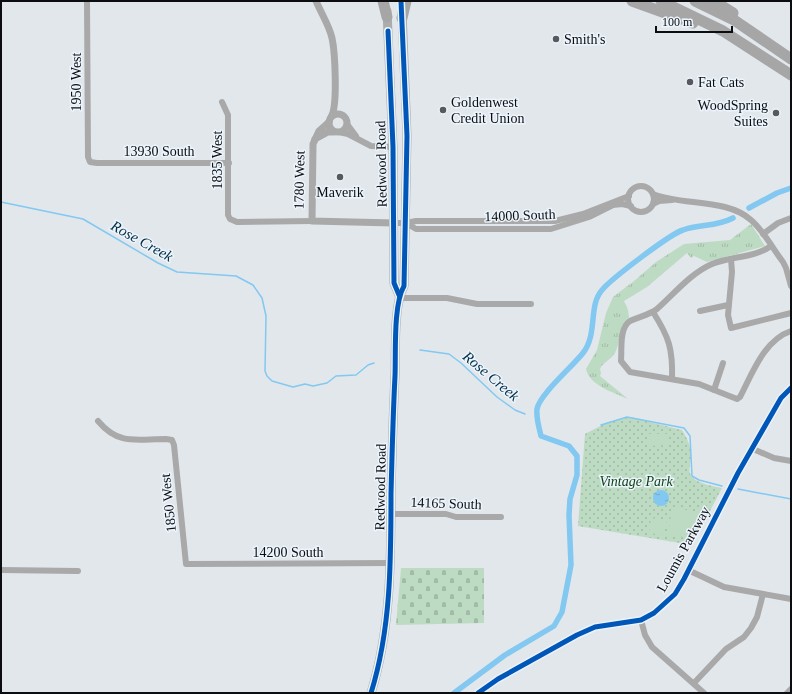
<svg xmlns="http://www.w3.org/2000/svg" width="792" height="694" font-family="'Times New Roman',serif">
	<style>
		.grass { fill: url(#grass-tufts) }
		.cemetery { fill: url(#cemetery-stones) }
		.park { fill: url(#park-dots) }
		.pitch { fill: #bddbc2 }
		.water { fill: url(#water-ripples) }
		.lines { fill: none; stroke-linecap: round; stroke-linejoin: round }
		.stream { stroke: #82c8f1; stroke-width: 1.5 }
		.canal { stroke: #82c8f1; stroke-width: 5.5 }
		.minor { stroke: #a9a9a9; stroke-width: 6 }
		.tertiary { stroke: #a9a9a9; stroke-width: 7 }
		.primary { stroke: #abacac; stroke-width: 9 }
		.motorway { stroke: #a6a6a7; stroke-width: 11 }
		.cycleway-casing { stroke: #ecf4fc; stroke-width: 8 }
		.cycleway { stroke: #0057b8; stroke-width: 5 }
		.poi-dot { fill: #56595d; stroke: #ecf4fc; stroke-width: 1.5 }
		.labels { text-anchor: middle; stroke-width: 3; stroke-linejoin: round; paint-order: stroke }
		.poi-label { font-size: 14px; fill: #0b0d10; stroke: #ecf4fc; text-anchor: start }
		.street-label { font-size: 14px; fill: #0b0d10; stroke: #ecf4fc }
		.park-label { font-size: 14px; font-style: italic; fill: #093f12; stroke: #ecf4fc }
		.water-label { font-size: 15px; font-style: italic; fill: #022e45; stroke: #ecf4fc }
	</style>
	<defs>
		<pattern id="grass-tufts" width="24" height="20" patternUnits="userSpaceOnUse"><rect width="24" height="20" fill="#bddbc2"/><path d="M3 7l-1-3M5 7V3M7 7l1-3M15 17l-1-3M17 17v-4M19 17l1-3" fill="none" stroke="#a1bba6"/></pattern>
		<pattern id="cemetery-stones" width="16" height="16" patternUnits="userSpaceOnUse"><rect width="16" height="16" fill="#bddbc2"/><path d="M2 7V4a2 2 0 0 1 4 0v3zM10 15v-3a2 2 0 0 1 4 0v3z" fill="#a1bba6"/></pattern>
		<pattern id="park-dots" width="8" height="8" patternUnits="userSpaceOnUse"><rect width="8" height="8" fill="#bddbc2"/><path d="M2 2h.1M6 6h.1" fill="none" stroke="#a1bba6" stroke-width="1.8" stroke-linecap="round"/></pattern>
		<pattern id="water-ripples" width="26" height="14" patternUnits="userSpaceOnUse"><rect width="26" height="14" fill="#82c8f1"/><path d="M2 4q2-2 4 0t4 0M15 11q2-2 4 0t4 0" fill="none" stroke="#6fabce"/></pattern>
	</defs>
	<rect width="100%" height="100%" fill="#e2e7ec"/>
	<path class="grass" d="M751,224L765,246L707,262L694,256L691,258L687,253L647,287L624,301L628,310L629,318C619,328 621,341 615,353C612,359 603,362 600,369L601,373L600,376L628,399C613,392 590,386 586,369L597,350L606,313L613,297L634,281L656,262L684,244L730,240Z"/>
	<path class="cemetery" d="M401,568H484V623L396,625Z"/>
	<path class="park" d="M630,417L682,430C687,438 691,446 691,456C691,463 687,471 692,477C699,484 713,486 722,488L692,545L578,526L585,434L608,422Z"/>
	<g class="pitch">
		<path d="M649,434H667V445L649,446Z"/>
		<path d="M672,508L700,512L695,539L668,535Z"/>
		<path d="M651,518L667,521L664,535L649,533Z"/>
	</g>
	<circle class="water" cx="661" cy="498" r="8"/>
	<g class="lines">
		<g class="stream">
			<path d="M1,202L83,219L158,263L177,272L236,276L253,285L262,298L266,316L265,371L267,376L272,381L293,387L305,384L313,386L327,383L336,376L356,375L368,365L374,363"/>
			<path d="M420,350L449,354L461,363L497,397L515,410L525,414"/>
			<path d="M601,425L627,417L684,428L690,436L692,476L699,480L722,486"/>
			<path d="M738,489L791,499"/>
		</g>
		<g class="canal">
			<path d="M749,208L777,193L791,188"/>
			<path d="M454,693L505,655L554,626L562,612L571,565L569,515L570,499L577,475V456L569,446L541,436C539,427 536,418 537,409C539,395 573,366 583,353C598,334 588,306 602,290C611,279 670,234 683,230C700,224 716,227 733,218"/>
		</g>
		<g class="minor">
			<path d="M87,1L88,157L90,162L97,163H229"/>
			<path d="M222,102L228,115V215L230,219L237,222L312,221"/>
			<path d="M347,124L356,136"/>
			<path d="M339,132L348,134L371,146L393,147"/>
			<circle cx="641" cy="199" r="13"/>
			<path d="M653,194C682,206 727,198 751,220C764,231 773,249 783,262L786,268L791,286"/>
			<path d="M653,204L659,201L672,200"/>
			<path d="M394,223H406L416,221H555L583,214L629,196"/>
			<path d="M406,223L416,229H551L589,217L613,205L622,204L631,206"/>
			<path d="M763,234L778,223L791,218"/>
			<path d="M771,246C754,258 731,256 712,264C691,273 674,294 657,309C649,315 639,317 630,321C619,328 622,350 621,361L630,372L699,384L737,399L740,397C752,374 764,340 791,331"/>
			<path d="M731,259L732,272L728,315L731,328L791,313"/>
			<path d="M399,298H447L477,304H531"/>
			<path d="M700,311L728,305"/>
			<path d="M653,312C669,337 673,349 672,379"/>
			<path d="M714,390L723,363"/>
			<path d="M98,421C119,446 137,439 166,439L172,440L174,445L186,564L391,563"/>
			<path d="M753,449L774,458L791,461"/>
			<path d="M391,514H446L456,517H501"/>
			<path d="M1,570L78,571"/>
			<path d="M688,570L724,587L791,599"/>
			<path d="M641,620L645,635L652,647L704,693"/>
			<path d="M694,683L726,649L744,637L751,628L757,617L763,594"/>
			<path d="M787,693L791,689"/>
		</g>
		<g class="tertiary">
			<path d="M316,1C321,13 329,25 332,38C335,52 338,107 331,117"/>
			<circle cx="338" cy="123" r="9"/>
			<path d="M329,122L319,131L313,144L312,221L394,223"/>
			<path d="M315,139L328,132H334"/>
			<path d="M478,693L498,679L577,635L595,627L641,620L654,613L675,594L684,579L738,473L781,398L791,388"/>
		</g>
		<g class="primary">
			<path d="M387,11L393,147L394,283L399,295"/>
			<path d="M371,693C391,629 391,561 391,494C392,455 393,415 395,376C396,353 393,305 404,286L407,136L402,12"/>
		</g>
		<g class="motorway">
			<path d="M383,1L387,17"/>
			<path d="M632,1L693,23"/>
			<path d="M661,1L723,31L791,75"/>
			<path d="M695,1L734,20L791,59"/>
			<path d="M714,1L733,13"/>
			<path d="M402,18L406,1"/>
		</g>
		<defs>
			<g id="cycleway">
				<path d="M388,31L393,147L394,283L399,295"/>
				<path d="M371,693C391,629 391,561 391,494C392,455 393,415 395,376C396,353 393,305 404,286L407,136L401,1"/>
				<path d="M478,693L498,679L577,635L595,627L641,620L654,613L675,594L684,579L738,473L781,398L791,388"/>
			</g>
		</defs>
		<use href="#cycleway" class="cycleway-casing"/>
		<use href="#cycleway" class="cycleway"/>
	</g>
	<g class="poi-dot">
		<circle cx="556" cy="39" r="4"/>
		<circle cx="690" cy="82" r="4"/>
		<circle cx="443" cy="110" r="4"/>
		<circle cx="776" cy="113" r="4"/>
		<circle cx="340" cy="177" r="4"/>
	</g>
	<g class="labels">
		<g class="poi-label">
			<text x="564" y="44">Smith's</text>
			<text x="698" y="87">Fat Cats</text>
			<text x="451" y="107">Goldenwest<tspan x="451" dy="16">Credit Union</tspan></text>
			<text x="768" y="110" text-anchor="end">WoodSpring<tspan x="768" dy="16">Suites</tspan></text>
			<text x="340" y="197" text-anchor="middle">Maverik</text>
		</g>
		<g class="street-label">
			<text transform="translate(76 82) rotate(-90)" y="5">1950 West</text>
			<text x="159" y="156">13930 South</text>
			<text transform="translate(217 160) rotate(-90)" y="5">1835 West</text>
			<text transform="translate(381 164) rotate(-91)" y="5">Redwood Road</text>
			<text transform="translate(299 180) rotate(-89)" y="5">1780 West</text>
			<text transform="translate(520 215) rotate(-2)" y="5">14000 South</text>
			<text transform="translate(380 487) rotate(-89)" y="5">Redwood Road</text>
			<text transform="translate(168 503) rotate(-96)" y="5">1850 West</text>
			<text transform="translate(446 503) rotate(2)" y="5">14165 South</text>
			<text transform="translate(683 549) rotate(-61)" y="5">Loumis Parkway</text>
			<text x="288" y="557">14200 South</text>
		</g>
		<g class="park-label">
			<text x="636" y="486">Vintage Park</text>
		</g>
		<g class="water-label">
			<text transform="translate(142 241) rotate(29)" y="5">Rose Creek</text>
			<text transform="translate(491 376) rotate(40)" y="5">Rose Creek</text>
		</g>
	</g>
	<rect width="792" height="694" fill="none" stroke="#0b0d10" stroke-width="4"/>
	<path d="M656 26v6h76v-6" fill="none" stroke="#0b0d10" stroke-width="2"/>
	<text x="662" y="26" font-size="12" fill="#0b0d10" stroke="#ecf4fc" stroke-width="3" paint-order="stroke">100 m</text>
</svg>
